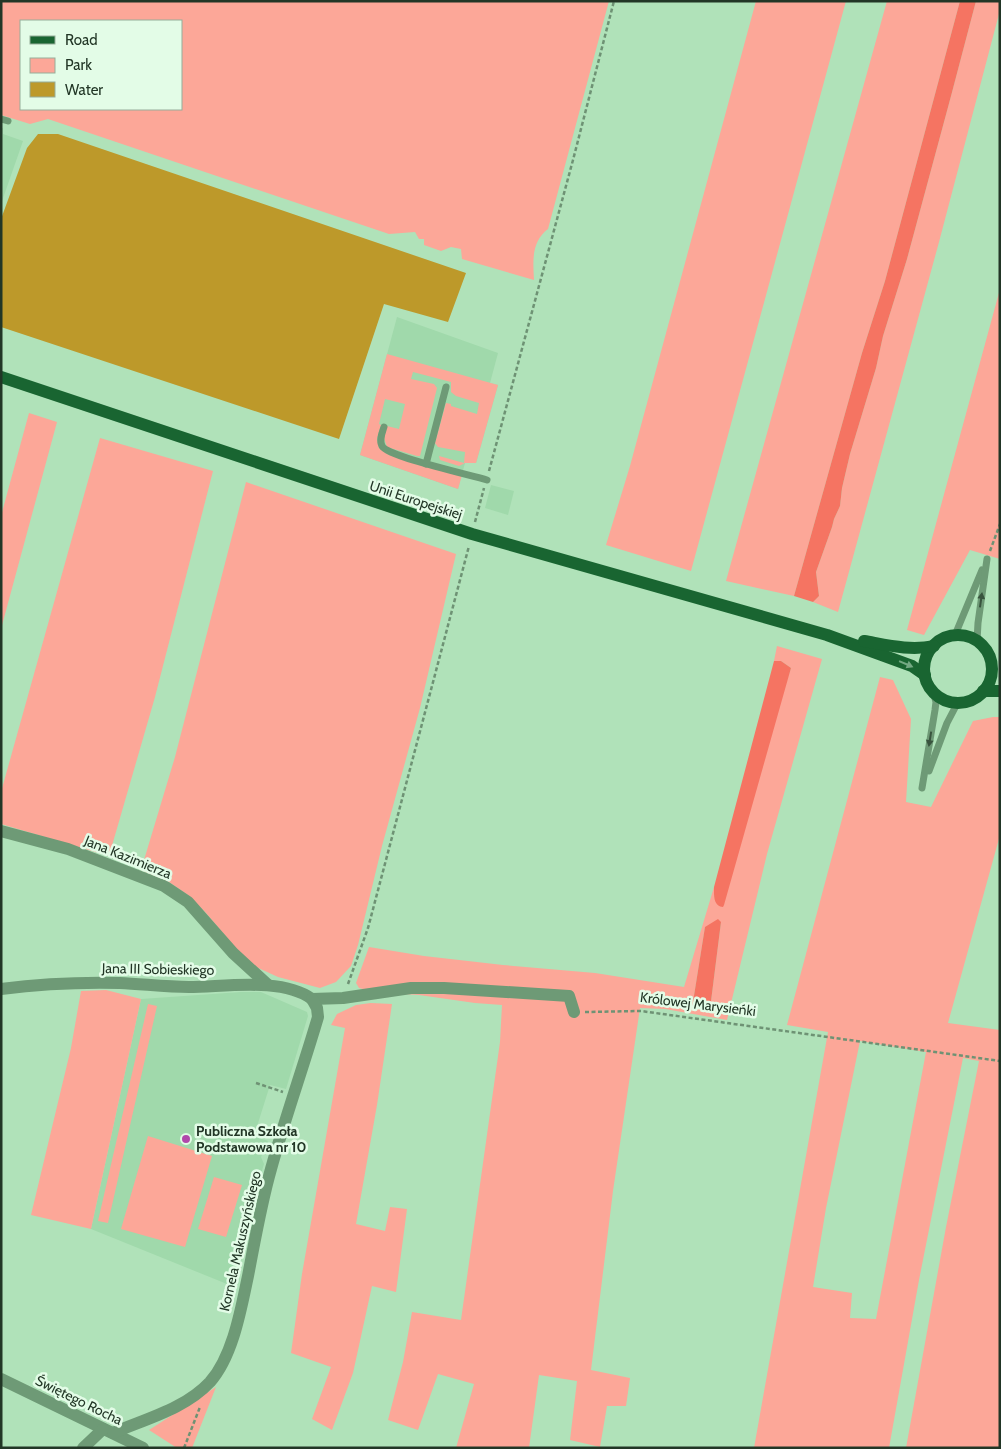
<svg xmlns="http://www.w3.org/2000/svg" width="1001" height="1449" font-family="Cabin,sans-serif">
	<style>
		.built { fill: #a0d9ab }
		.green { fill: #fca798; fill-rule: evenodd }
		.forest { fill: #f57462 }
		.water { fill: #bd992a }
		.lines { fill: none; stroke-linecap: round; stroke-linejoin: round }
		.path { stroke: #6e9274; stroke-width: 2.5; stroke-dasharray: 4 2.5; stroke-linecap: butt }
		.service { stroke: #6e9a76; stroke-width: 7 }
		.minor { stroke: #6e9a76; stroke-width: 12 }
		.primary { stroke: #196531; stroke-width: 12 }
		.oneway { fill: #39543e }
		.oneway2 { fill: #74a983 }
		.poi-dot { fill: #b148ab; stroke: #e3fce7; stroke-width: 2 }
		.labels { text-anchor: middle; stroke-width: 5; stroke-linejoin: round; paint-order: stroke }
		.street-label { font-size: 14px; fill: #223626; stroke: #e3fce7 }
		.poi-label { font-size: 14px; font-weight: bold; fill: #223626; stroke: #e3fce7; text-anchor: start }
	</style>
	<rect width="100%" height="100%" fill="#b0e2b9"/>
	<g class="built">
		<path d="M1,128H3V134L23,141L1,204Z"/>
		<path d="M397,317L498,353L490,383L498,385L476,463H465L458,489L360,455Z"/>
		<path d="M491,485L514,491L508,515L485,508Z"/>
		<path d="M241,992H261L307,1012L308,1016L286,1089L270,1085L254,1136L268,1141L261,1157L264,1164L227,1284L91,1229L141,999Z"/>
	</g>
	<g class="green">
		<path d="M1,1H609L548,229C531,242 533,261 534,280L462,259L461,249L451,247L441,251L424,245V239H419L415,232L389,234L48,119L30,124L1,115ZM21,21H181V109H21Z"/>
		<path d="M756,1H846L691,571L606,545L630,466Z"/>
		<path d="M887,1H960L885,281L862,353L794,596L726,581Z"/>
		<path d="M976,1H1000V10L939,242L838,612L813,602L819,596L816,572L832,527L834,519L840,506L842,488L850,454L876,368L883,336L907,259L951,96Z"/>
		<path d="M1000,289V559L970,550L924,635L907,630Z"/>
		<path d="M387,354L498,385L476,463H465L459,466L440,460L439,456L464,463L465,452L438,447L435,443L446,403L451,404V406L477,414L479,403L456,396L451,392V382L413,372L411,379L434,384L437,388L420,456H417L387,447L384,438L387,426L399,429L405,404L385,399L379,424L381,425L377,439L379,448L389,455L462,475L458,489L360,455Z"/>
		<path d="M29,413L57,422L1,629V516Z"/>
		<path d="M100,438L213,471L155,697L109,856L1,824V792Z"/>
		<path d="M246,482L456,554L420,708L382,846L358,945L351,966L336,982L320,988L278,977L254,966L240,953L206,913L188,895L169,882L141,870L175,757Z"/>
		<path d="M777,646L822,659L767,854L727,1020L665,1009L640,1008L613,1191L591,1370L630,1378L626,1406H607L600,1447L570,1440L577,1381L539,1375L529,1448H456L474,1384L438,1374L418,1430L388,1420L403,1362L412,1312L461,1320L500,1042L502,1005L475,1003L419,995L375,992L359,988L356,983L369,947L424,956L503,965L595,973L684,987L714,887V899L791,668L781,661H774ZM721,922L710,1009L693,1002L705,927Z"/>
		<path d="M880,677L893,680L911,719L906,802L931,807L973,721L993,717H1000V835L948,1023L1000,1030V1448H906L946,1227L979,1061L963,1058L919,1280L889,1448H754L828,1032L787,1025ZM860,1041L926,1052L876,1319L850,1318L852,1293L813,1287L826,1208Z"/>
		<path d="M106,990L141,999L91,1229L31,1215L71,1048L81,991Z"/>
		<path d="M371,1003L392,1004L377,1105L356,1224L385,1231L390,1207L407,1209L396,1292L372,1286L353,1373L332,1430L312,1419L331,1367L291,1353L302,1274L345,1028L331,1025L337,1014L356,1005Z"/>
		<path d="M148,1004L157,1006L108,1223L98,1221Z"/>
		<path d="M148,1136L212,1156L185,1247L121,1229Z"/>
		<path d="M214,1177L242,1185L226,1237L198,1229Z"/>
		<path d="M216,1387L192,1448H177L149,1430Z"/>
	</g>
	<g class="forest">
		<path d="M960,1H976L951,96L907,259L883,336L876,368L850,454L842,488L840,506L834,519L832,527L816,572L819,596L813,602L794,596L862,353L885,281Z"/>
		<path d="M774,661H781L791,668L724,905L723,907C713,906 714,895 714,887Z"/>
		<path d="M718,919L721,922L710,1009L709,1012C701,1012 698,1008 693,1002L705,927Z"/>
	</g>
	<path class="water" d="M38,134H58L466,273L448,322L384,304L339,439L1,327V219L27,148Z"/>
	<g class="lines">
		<g class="path">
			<path d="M489,471L573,160L614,1"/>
			<path d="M475,522L484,488"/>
			<path d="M990,551L1000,524"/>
			<path d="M348,984L368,928L469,546"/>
			<path d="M585,1012L641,1011L1000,1061"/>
			<path d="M256,1083L283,1092"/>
			<path d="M184,1448L200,1407"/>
		</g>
		<g class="service">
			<path d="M1,119L8,121"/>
			<path d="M384,427C382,433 379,440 382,446C388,457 471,475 487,480"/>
			<path d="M426,464L446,387"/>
			<path d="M955,635L982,570"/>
			<path d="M977,641L978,623L987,559"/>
			<path d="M929,771L947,723L958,702"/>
			<path d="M922,788L935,710L936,702L933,691"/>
		</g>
		<g class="minor">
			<path d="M1,831L68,849L164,886L188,902L233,953L268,985"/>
			<path d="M1,989C40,984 80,982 120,983C143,984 166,987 189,987C224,987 282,977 312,999"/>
			<path d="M312,999L343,998L411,988H444L569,996L574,1012"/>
			<path d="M1,1379L143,1448"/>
			<path d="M113,1433C145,1419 185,1409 210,1382C233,1356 241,1309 248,1276C255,1240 261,1204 271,1169C285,1118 303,1068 318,1017L317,1008L312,999"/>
			<path d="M83,1448L103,1429"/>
		</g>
		<g class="primary">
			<path d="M1,377L472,534L827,635L912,666L925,675"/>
			<circle cx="958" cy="669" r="34"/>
			<path d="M864,641C887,645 910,651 934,646"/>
			<path d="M983,691H1000"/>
		</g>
	</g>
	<defs><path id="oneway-solid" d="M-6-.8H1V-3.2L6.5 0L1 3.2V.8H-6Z" transform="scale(1.25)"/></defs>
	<g class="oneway">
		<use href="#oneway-solid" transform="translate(981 600) rotate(-82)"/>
		<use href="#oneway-solid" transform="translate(930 739) rotate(99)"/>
	</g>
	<use class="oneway2" href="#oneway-solid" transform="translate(906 664) rotate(23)"/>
	<circle class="poi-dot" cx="186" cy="1139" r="5"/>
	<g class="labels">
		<g class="street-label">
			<text transform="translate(416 500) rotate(18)" y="5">Unii Europejskiej</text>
			<text transform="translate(128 857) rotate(22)" y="5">Jana Kazimierza</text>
			<text transform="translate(158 969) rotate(1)" y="5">Jana III Sobieskiego</text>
			<text transform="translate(698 1004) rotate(7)" y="5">Królowej Marysieńki</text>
			<text transform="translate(240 1241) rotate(-77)" y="5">Kornela Makuszyńskiego</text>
			<text transform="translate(79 1400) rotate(26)" y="5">Świętego Rocha</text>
		</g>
		<g class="poi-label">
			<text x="196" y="1136">Publiczna Szkoła<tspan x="196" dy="16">Podstawowa nr 10</tspan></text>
		</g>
	</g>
	<rect width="1001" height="1449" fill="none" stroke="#223626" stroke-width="5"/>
	<rect x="20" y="20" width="162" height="90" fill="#e3fce7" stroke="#96ad9a"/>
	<rect x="30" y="36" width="25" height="8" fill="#196531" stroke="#96ad9a"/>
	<text x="65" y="45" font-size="15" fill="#223626">Road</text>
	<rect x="30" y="58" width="25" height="15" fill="#fca798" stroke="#96ad9a"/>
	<text x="65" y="70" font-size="15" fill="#223626">Park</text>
	<rect x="30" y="82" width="25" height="15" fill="#bd992a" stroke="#96ad9a"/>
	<text x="65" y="95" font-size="15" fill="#223626">Water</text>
</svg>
